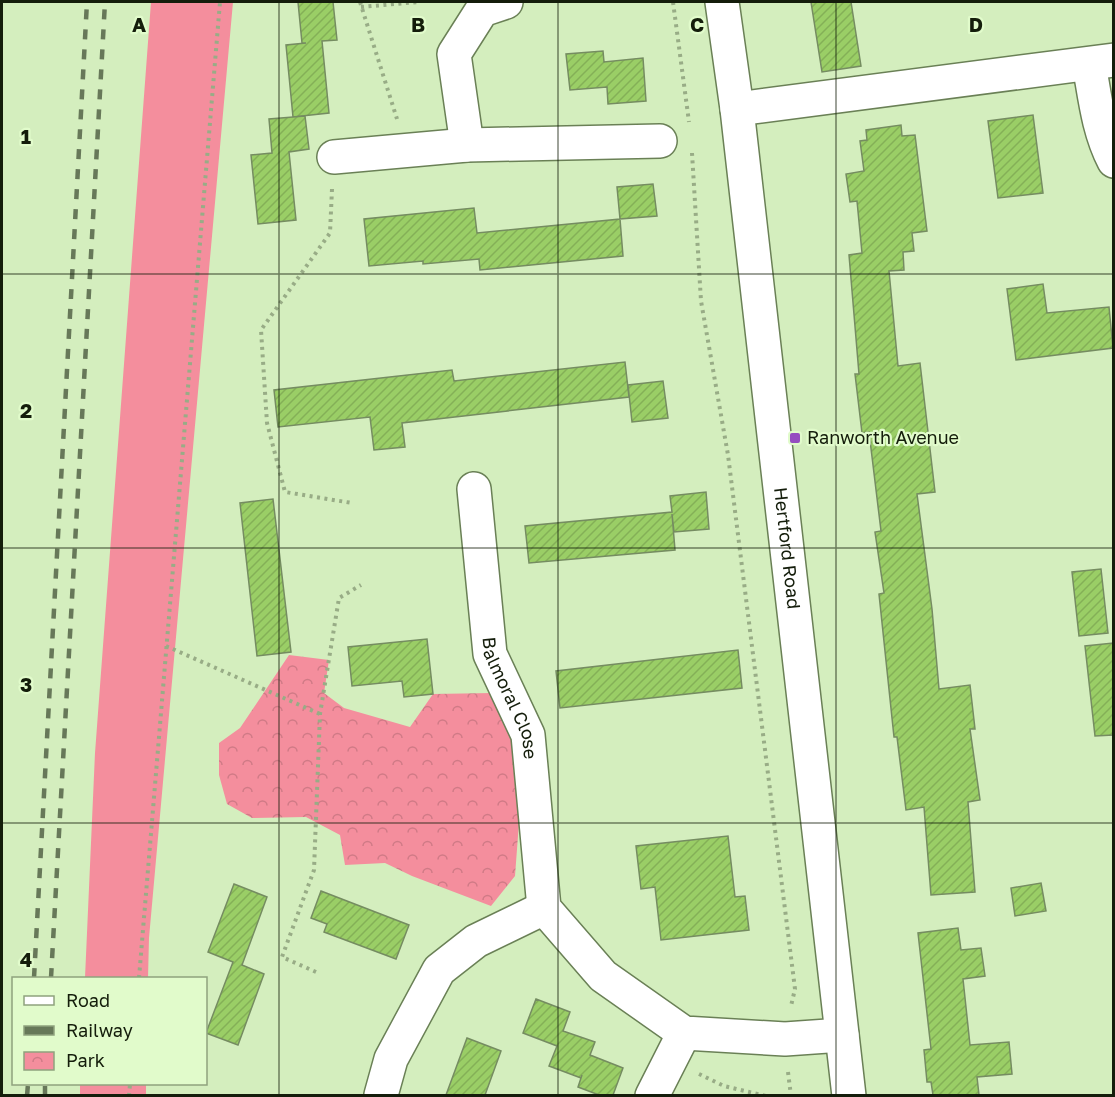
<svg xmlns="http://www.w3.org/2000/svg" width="1115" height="1097" font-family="'Golos Text',sans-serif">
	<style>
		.green { fill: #f48e9d }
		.park { fill: url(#park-crowns) }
		.building { fill: url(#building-hatch); stroke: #758c61; stroke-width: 1.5 }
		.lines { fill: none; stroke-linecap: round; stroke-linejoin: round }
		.minor-casing { stroke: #6a8056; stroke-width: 36 }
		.path { stroke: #98ac86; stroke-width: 4; stroke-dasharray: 3 4.5; stroke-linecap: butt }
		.minor { stroke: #fff; stroke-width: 33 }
		.rail { stroke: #677859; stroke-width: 4.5; stroke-dasharray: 10 10; stroke-linecap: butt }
		.grid { fill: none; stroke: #141d0b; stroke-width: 1.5; stroke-opacity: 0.55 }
		.poi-dot { fill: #954dc0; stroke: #e1fbcb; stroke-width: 2 }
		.labels { text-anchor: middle; stroke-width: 4.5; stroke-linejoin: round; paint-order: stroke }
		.poi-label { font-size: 18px; fill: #141d0b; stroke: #e1fbcb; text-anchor: start }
		.street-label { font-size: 18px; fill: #141d0b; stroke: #e1fbcb }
		.grid-label { font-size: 20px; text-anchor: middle; font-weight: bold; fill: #141d0b; stroke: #e1fbcb; stroke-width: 4.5; stroke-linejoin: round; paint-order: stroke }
	</style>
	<defs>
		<pattern id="park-crowns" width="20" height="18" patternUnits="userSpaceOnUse" patternTransform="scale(1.5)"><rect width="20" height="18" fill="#f48e9d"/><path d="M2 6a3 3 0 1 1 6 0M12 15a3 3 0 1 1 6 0" fill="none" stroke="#d07a86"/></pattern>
		<pattern id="building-hatch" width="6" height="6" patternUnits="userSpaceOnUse" patternTransform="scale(1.5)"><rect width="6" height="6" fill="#9ace66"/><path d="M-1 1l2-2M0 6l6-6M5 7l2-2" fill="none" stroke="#84b057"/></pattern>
	</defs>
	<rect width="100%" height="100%" fill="#d4eebe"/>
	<g class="green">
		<path d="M151,2H233L149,938L148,978H85L95,753Z"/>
		<rect x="80" y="1084" width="66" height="11"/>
	</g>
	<path class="park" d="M289,655L329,660L324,693L344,708L410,727L433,694L492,693L508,721L515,753L520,809L515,876L491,906L412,876L385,863L345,865L340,835L306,817L252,818L227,804L219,775V743L240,728Z"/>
	<g class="building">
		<path d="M298,2H333L337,40L322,41L329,113L293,117L286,45L306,43H302Z"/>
		<path d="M811,2H851L861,66L822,72Z"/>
		<path d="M603,51L604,62L643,58L646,101L608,104L607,87L570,90L566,54Z"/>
		<path d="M1033,115L1043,193L998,198L988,121Z"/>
		<path d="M305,116L309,149L289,152L296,220L258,224L251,155L272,153L269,119Z"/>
		<path d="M901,125L902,136L915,135L927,231L912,233L914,251L903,252L904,270L889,271L898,366L920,363L935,492L917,494L932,609L939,689L970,685L975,729H970L980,800L968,802L975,892L931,895L924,807L906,810L897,737H894L879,594L884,593L875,532L881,531L869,432L862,433L855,374H859L849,255L862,253L857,201L850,202L846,174L864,171L860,141L867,140L866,130Z"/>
		<path d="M653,184L657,216L620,219L623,256L480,270L479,259L423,264V261L369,266L364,219L474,208L477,233L620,219L617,187Z"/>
		<path d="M1043,284L1047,313L1109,307L1113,348L1016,360L1007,289Z"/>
		<path d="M625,362L629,397L402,423L405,447L374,450L370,417L278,427L274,390L452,370L454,381Z"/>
		<path d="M663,381L668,418L632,422L628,385Z"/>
		<path d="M706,492L709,529L674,532L672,514L675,550L529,563L525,526L672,512L670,496Z"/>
		<path d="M273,499L291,652L257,656L240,503Z"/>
		<path d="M1101,569L1108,633L1079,636L1072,572Z"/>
		<path d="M427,639L433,694L404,697L402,681L352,686L348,647Z"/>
		<path d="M1113,643V735L1095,736L1085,646Z"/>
		<path d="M738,650L742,688L560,708L556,671Z"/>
		<path d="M728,836L735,897L745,896L749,930L661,940L655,887L641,889L636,846Z"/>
		<path d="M1041,883L1046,911L1015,916L1011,888Z"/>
		<path d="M234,884L267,897L242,965L264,974L238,1045L206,1033L233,962L208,952Z"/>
		<path d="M321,891L409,925L396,959L324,932L327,924L311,918Z"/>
		<path d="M958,928L961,950L981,948L985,976L963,979L970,1045L1009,1042L1012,1074L977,1077L979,1095H933L931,1082H927L924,1050L931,1049L918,933Z"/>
		<path d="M536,999L570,1012L563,1031L595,1042L590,1055L623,1068L613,1095H599L578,1087L582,1075L581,1078L549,1066L557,1046L523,1033Z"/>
		<path d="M467,1038L501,1051L485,1095H446Z"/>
	</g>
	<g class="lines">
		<defs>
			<g id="minor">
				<path id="s1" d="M722,2L737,109L849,1096"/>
				<path d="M1089,64C1095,97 1098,130 1114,161"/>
				<path d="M737,109L1114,60"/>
				<path d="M467,145L454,54L482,10L506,2"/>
				<path d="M334,157L467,145L660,141"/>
				<path id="s2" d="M474,489L490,654L528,735L544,908L603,976L684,1033L785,1039L842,1035"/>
				<path d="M381,1095L391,1059L439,970L476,941L544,908"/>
				<path d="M652,1096L684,1033"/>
			</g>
		</defs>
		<use href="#minor" class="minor-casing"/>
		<g class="path">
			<path d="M360,2L397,119"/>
			<path d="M673,2L689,122"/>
			<path d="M361,7L418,2"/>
			<path d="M692,153L701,301L728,455L795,989L791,1006"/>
			<path d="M332,189L330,233L261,330L267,423L285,492L352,503"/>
			<path d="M166,646L320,714"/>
			<path d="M316,972L282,957L314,870L320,714L339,598L361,585"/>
			<path d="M139,978L220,2"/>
			<path d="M788,1072L791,1096"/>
			<path d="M699,1074L724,1086L766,1096"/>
			<path d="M129,1096L130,1084"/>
		</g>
		<use href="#minor" class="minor"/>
		<g class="rail">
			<path d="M34,978L87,2"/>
			<path d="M51,978L105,2"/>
			<path d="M27,1096L28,1084"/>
			<path d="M45,1096V1084"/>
		</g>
	</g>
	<path class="grid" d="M279,2V1096M558,2V1096M836,2V1096M2,274H1114M2,548H1114M2,823H1114"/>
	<rect class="poi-dot" x="789" y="432" width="12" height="12" rx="3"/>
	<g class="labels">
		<g class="poi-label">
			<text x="807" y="444">Ranworth Avenue</text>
		</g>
		<g class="street-label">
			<text dy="6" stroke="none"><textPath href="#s1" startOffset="550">Hertford Road</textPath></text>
			<text dy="6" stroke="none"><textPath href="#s2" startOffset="214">Balmoral Close</textPath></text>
		</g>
	</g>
	<g class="grid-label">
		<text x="139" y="32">A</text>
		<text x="418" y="32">B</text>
		<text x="697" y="32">C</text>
		<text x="976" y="32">D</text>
		<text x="26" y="144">1</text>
		<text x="26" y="418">2</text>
		<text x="26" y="692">3</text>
		<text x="26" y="967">4</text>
	</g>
	<rect width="1115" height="1097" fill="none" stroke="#141d0b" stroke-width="6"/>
	<rect x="12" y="977" width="195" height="108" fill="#e1fbcb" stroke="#8fa27e" stroke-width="1.5"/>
	<rect x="24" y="996" width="30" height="9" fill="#ffffff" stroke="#8fa27e" stroke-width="1.5"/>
	<text x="66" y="1007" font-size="18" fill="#141d0b">Road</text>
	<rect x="24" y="1026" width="30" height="9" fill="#677859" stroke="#8fa27e" stroke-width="1.5"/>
	<text x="66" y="1037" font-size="18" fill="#141d0b">Railway</text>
	<rect x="24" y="1052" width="30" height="18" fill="url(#park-crowns)" stroke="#8fa27e" stroke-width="1.5"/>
	<text x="66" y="1067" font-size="18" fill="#141d0b">Park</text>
</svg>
